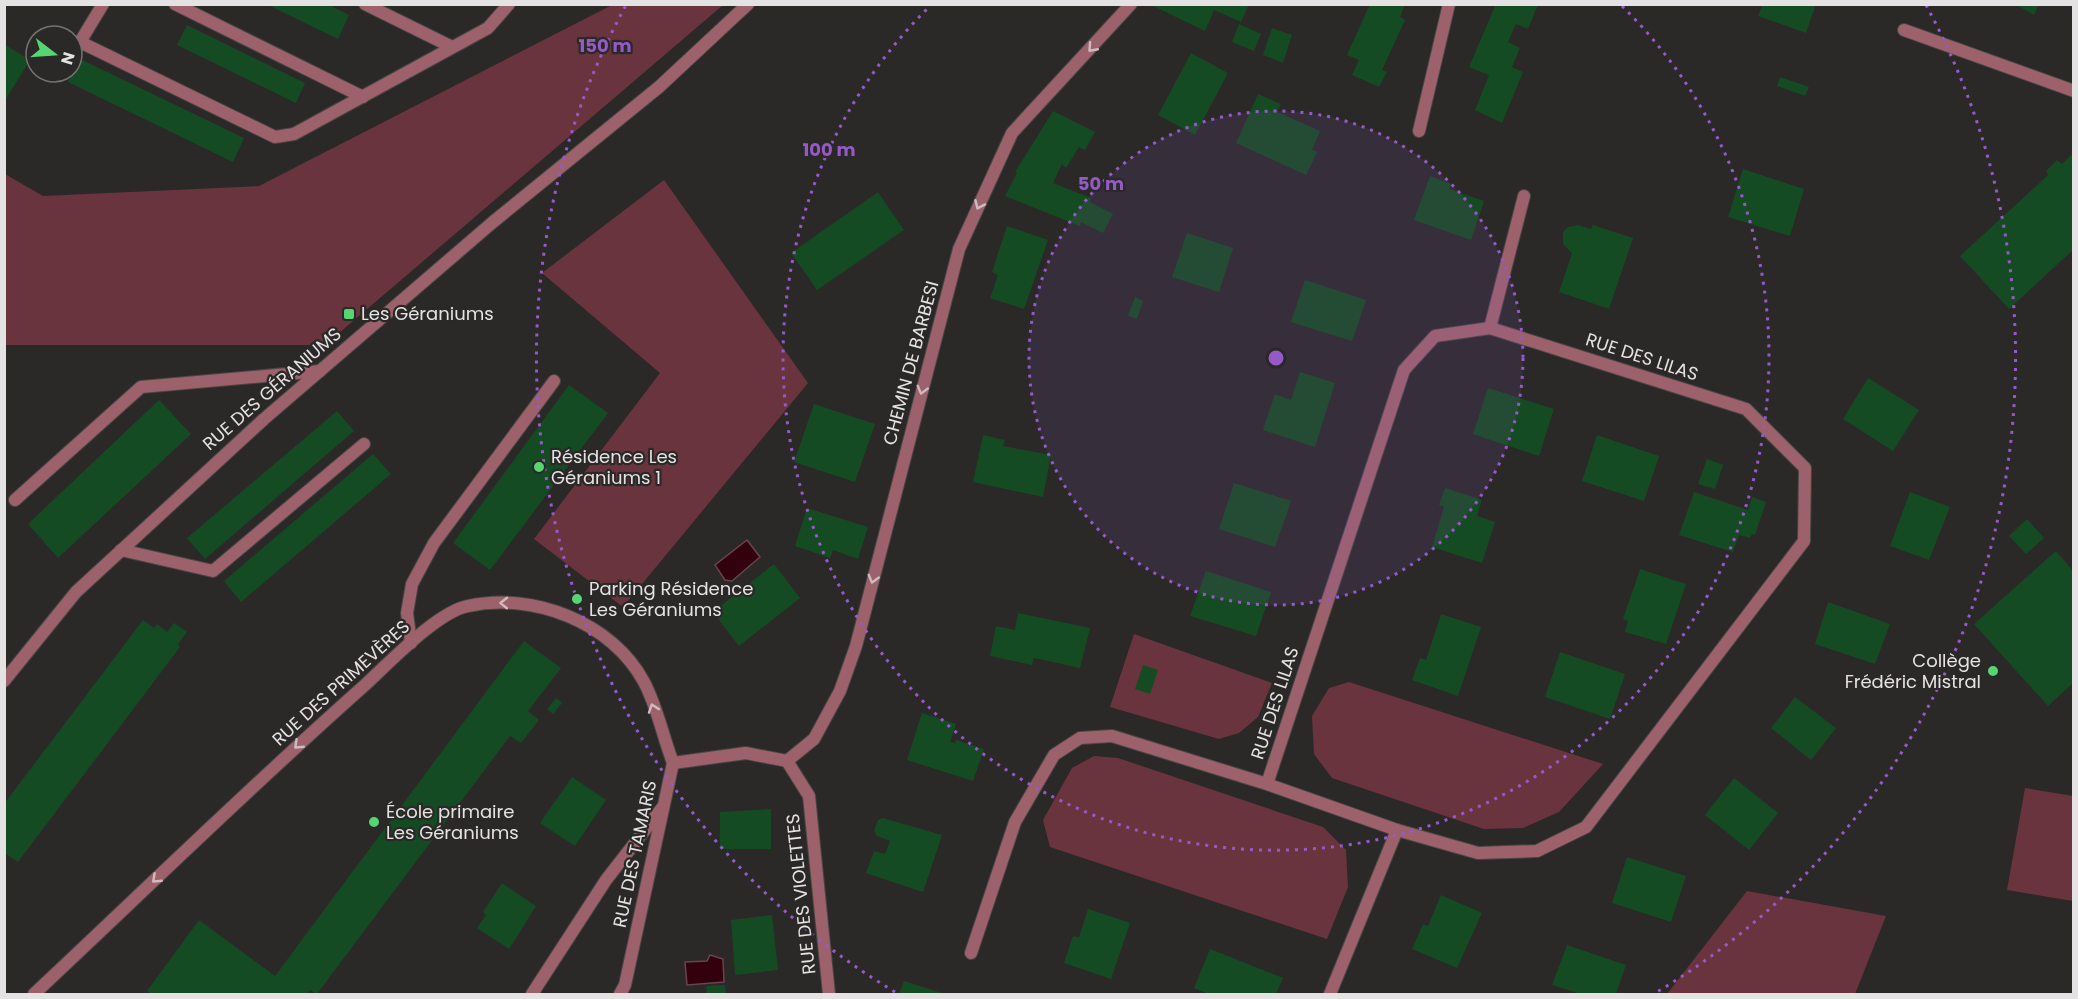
<svg xmlns="http://www.w3.org/2000/svg" width="2078" height="999" font-family="Poppins,sans-serif">
	<style>
		.green { fill: #6a343e }
		.water { fill: #33000d; stroke: #68444d; stroke-width: 1.5 }
		.building { fill: #154b22 }
		.lines { fill: none; stroke-linecap: round; stroke-linejoin: round }
		.lane-casing { stroke: #494646; stroke-width: 14 }
		.street-casing { stroke: #494646; stroke-width: 14 }
		.lane { stroke: #9c616a; stroke-width: 12 }
		.street { stroke: #9c616a; stroke-width: 12 }
		.oneway { stroke: #cfbbbf }
		.ring { fill: none; stroke: #965ac8; stroke-width: 3; stroke-dasharray: 3 6 }
		.poi-dot { fill: #55d671; stroke: #2b2828; stroke-width: 2 }
		.labels { text-anchor: middle; stroke-width: 4.5; stroke-linejoin: round; paint-order: stroke }
		.poi-label { font-size: 18px; fill: #e5e2e3; stroke: #2b2828; text-anchor: start }
		.street-label { font-size: 18px; fill: #e5e2e3; stroke: #2b2828 }
		.centre { fill: #965ac8; stroke: #2b2828; stroke-width: 3 }
		.ring-label { font-size: 18px; text-anchor: middle; font-weight: bold; fill: #965ac8; stroke: #2b2828; stroke-width: 4.5; stroke-linejoin: round; paint-order: stroke }
	</style>
	<rect width="100%" height="100%" fill="#2b2828"/>
	<g class="green">
		<path d="M612,5H723L325,345H5V174L43,196L259,186Z"/>
		<path d="M664,180L808,383L623,607L534,539L660,373L542,273Z"/>
		<path d="M1134,634L1272,683L1258,717L1239,733L1219,739L1110,707Z"/>
		<path d="M1349,682L1603,764L1559,812L1523,828L1484,829L1332,778L1314,754L1312,716L1329,688Z"/>
		<path d="M1094,756L1118,758L1323,827L1346,850L1348,887L1327,939L1050,847L1043,820L1072,768Z"/>
		<path d="M2025,788L2073,796V901L2007,890Z"/>
		<path d="M1747,891L1886,916L1855,994H1667Z"/>
	</g>
	<g class="water">
		<path d="M747,540L760,557L732,581L725,580L715,565Z"/>
		<path d="M710,955L723,959L724,982L687,985L685,962L707,961Z"/>
	</g>
	<g class="building">
		<path d="M266,4H327L349,15L338,39Z"/>
		<path d="M1149,4H1249L1241,22L1214,10L1205,31Z"/>
		<path d="M1370,4H1405L1400,17L1405,20L1382,70L1387,72L1379,87L1352,75L1359,60L1347,55Z"/>
		<path d="M1496,4H1538L1528,29L1516,24L1508,42L1520,48L1512,67L1523,72L1502,123L1475,110L1489,75L1469,67Z"/>
		<path d="M1763,4H1816L1806,33L1758,16Z"/>
		<path d="M2015,4H2039L2034,15Z"/>
		<path d="M1239,24L1261,34L1254,51L1232,42Z"/>
		<path d="M187,25L305,83L296,103L177,45Z"/>
		<path d="M1272,28L1292,35L1283,63L1263,55Z"/>
		<path d="M4,44L30,60L4,102Z"/>
		<path d="M1191,53L1228,73L1195,135L1158,115Z"/>
		<path d="M78,58L244,138L233,162L68,82Z"/>
		<path d="M1780,77L1809,87L1805,96L1777,86Z"/>
		<path d="M1258,94L1281,104L1277,112L1320,131L1312,150L1317,152L1306,175L1236,143Z"/>
		<path d="M1053,111L1095,132L1085,150L1079,147L1066,168L1062,164L1053,183L1091,198L1090,202L1113,214L1103,233L1081,222L1080,226L1005,196L1017,173L1015,172Z"/>
		<path d="M2073,153V250L2009,309L1960,256L2048,175L2046,171L2057,160L2062,164Z"/>
		<path d="M1743,169L1804,189L1790,236L1728,217Z"/>
		<path d="M1430,176L1451,184L1449,189L1484,201L1471,240L1414,220Z"/>
		<path d="M878,192L904,230L817,290L791,253Z"/>
		<path d="M1578,225L1591,229L1593,225L1633,238L1609,309L1559,292L1572,253L1563,244V232L1568,227Z"/>
		<path d="M1007,226L1048,240L1024,309L990,298L998,275L992,272Z"/>
		<path d="M1187,233L1233,248L1219,292L1172,277Z"/>
		<path d="M1305,280L1366,300L1352,341L1291,322Z"/>
		<path d="M1135,297L1143,301L1137,319L1128,316Z"/>
		<path d="M1300,372L1335,383L1315,447L1263,430L1275,394L1291,400Z"/>
		<path d="M1868,378L1919,410L1893,451L1843,419Z"/>
		<path d="M569,385L608,413L490,570L453,543Z"/>
		<path d="M1488,388L1554,409L1539,456L1473,434Z"/>
		<path d="M159,400L191,434L58,558L28,524Z"/>
		<path d="M814,404L875,424L855,482L794,462Z"/>
		<path d="M337,411L354,431L205,559L187,538Z"/>
		<path d="M983,435L1005,440L1003,446L1051,455L1043,497L973,482Z"/>
		<path d="M1597,435L1659,456L1644,501L1582,481Z"/>
		<path d="M373,454L391,474L241,602L224,581Z"/>
		<path d="M1707,459L1723,465L1715,489L1698,484Z"/>
		<path d="M1234,483L1291,501L1275,547L1219,529Z"/>
		<path d="M1445,488L1482,500L1477,516L1495,522L1482,563L1432,547L1444,507L1439,505Z"/>
		<path d="M1694,492L1748,510L1752,497L1766,502L1755,535L1752,534L1750,538L1739,535L1733,552L1679,535Z"/>
		<path d="M1910,492L1950,507L1929,560L1890,546Z"/>
		<path d="M807,508L868,527L858,559L833,550L830,558L795,546Z"/>
		<path d="M2027,519L2044,538L2026,554L2009,536Z"/>
		<path d="M2056,551L2073,571V683L2048,706L1974,624Z"/>
		<path d="M774,564L800,598L739,646L713,612Z"/>
		<path d="M1640,569L1686,584L1666,644L1625,632L1628,621L1623,619Z"/>
		<path d="M1206,571L1271,592L1256,636L1190,616Z"/>
		<path d="M1828,602L1890,624L1875,664L1815,644Z"/>
		<path d="M1018,613L1090,628L1080,668L1034,658L1032,665L990,656L996,626L1015,630Z"/>
		<path d="M1441,614L1481,627L1458,696L1412,680L1420,658L1426,660Z"/>
		<path d="M143,620L154,628L157,624L167,632L174,623L187,632L178,644L180,647L18,862L4,853V804Z"/>
		<path d="M524,641L561,668L528,711L539,720L521,743L510,736L317,994L310,990L307,994H151L147,991L199,920L275,976Z"/>
		<path d="M1560,652L1625,674L1610,719L1545,697Z"/>
		<path d="M1143,665L1158,670L1150,694L1135,689Z"/>
		<path d="M1795,697L1836,728L1811,760L1771,728Z"/>
		<path d="M556,698L562,703L553,714L547,709Z"/>
		<path d="M922,713L956,724L950,742L955,743L956,740L984,749L973,781L907,760Z"/>
		<path d="M572,777L606,800L575,846L540,823Z"/>
		<path d="M1734,778L1778,813L1749,850L1705,815Z"/>
		<path d="M771,809V849H720V812Z"/>
		<path d="M883,818L942,835L923,892L866,873L874,851L885,854L890,841L877,836L874,831L878,820Z"/>
		<path d="M1627,857L1686,876L1671,922L1612,903Z"/>
		<path d="M502,883L536,906L509,949L477,928L486,915L483,912Z"/>
		<path d="M1441,895L1482,913L1457,968L1412,949L1423,924L1428,926Z"/>
		<path d="M1088,909L1130,923L1111,979L1064,963L1073,936L1079,937Z"/>
		<path d="M772,915L778,970L735,975L731,920Z"/>
		<path d="M1567,945L1626,965L1616,994H1581L1552,985Z"/>
		<path d="M1210,949L1283,978L1276,994H1209L1194,988Z"/>
		<path d="M904,981L945,994H899Z"/>
		<path d="M725,985L726,994H707L706,986Z"/>
	</g>
	<g class="lines">
		<defs>
			<g id="lane">
				<path d="M103,4L80,42L275,137L294,134L488,28L509,4"/>
				<path d="M175,4L363,97"/>
				<path d="M365,4L452,47"/>
				<path d="M1490,328L1524,196"/>
				<path d="M15,500L141,387L320,371"/>
				<path d="M121,550L213,571L364,444"/>
				<path d="M411,643L407,613L412,584L434,543L554,381"/>
			</g>
			<g id="street">
				<path d="M1904,30L2074,91"/>
				<path d="M1419,131L1449,4"/>
				<path d="M4,681L76,592L264,419L493,222L659,87L748,4"/>
				<path d="M787,761L814,739L840,691L856,646L959,249L1012,133L1131,4"/>
				<path d="M787,761L809,796L829,994"/>
				<path d="M971,953L1015,822L1054,755L1080,738L1112,736L1267,784L1397,830L1478,853L1537,851L1586,827L1804,541L1805,468L1746,409L1490,328L1435,336L1404,370L1267,784"/>
				<path d="M34,994C144,891 252,785 365,685C389,663 437,612 468,606C533,592 612,622 644,682C657,706 663,737 673,763"/>
				<path d="M532,994L606,880L662,808"/>
				<path d="M620,994L625,985L673,763L746,753L787,761"/>
				<path d="M1330,994L1397,830"/>
			</g>
		</defs>
		<use href="#lane" class="lane-casing"/>
		<use href="#street" class="street-casing"/>
		<use href="#lane" class="lane"/>
		<use href="#street" class="street"/>
	</g>
	<defs><path id="oneway-chevron" d="M-2-3.5L2.5 0L-2 3.5" fill="none" stroke-width="1.6" stroke-linecap="round" stroke-linejoin="round" transform="scale(1.5)"/></defs>
	<g class="oneway">
		<use href="#oneway-chevron" transform="translate(1092 48) rotate(132)"/>
		<use href="#oneway-chevron" transform="translate(979 205) rotate(114)"/>
		<use href="#oneway-chevron" transform="translate(922 390) rotate(105)"/>
		<use href="#oneway-chevron" transform="translate(873 579) rotate(105)"/>
		<use href="#oneway-chevron" transform="translate(504 603) rotate(-179)"/>
		<use href="#oneway-chevron" transform="translate(653 708) rotate(-109)"/>
		<use href="#oneway-chevron" transform="translate(298 745) rotate(137)"/>
		<use href="#oneway-chevron" transform="translate(156 879) rotate(137)"/>
	</g>
	<circle cx="1276" cy="358" r="247" fill="#965ac8" fill-opacity=".12"/>
	<g class="ring">
		<circle cx="1276" cy="358" r="247"/>
		<path d="M1622 6A493 493 0 1 1 930 6"/>
		<path d="M895 992A740 740 0 0 1 626 5M1926 5A740 740 0 0 1 1657 992"/>
	</g>
	<g class="poi-dot">
		<rect x="343" y="308" width="12" height="12" rx="3"/>
		<circle cx="539" cy="467" r="6"/>
		<circle cx="577" cy="599" r="6"/>
		<circle cx="1993" cy="671" r="6"/>
		<circle cx="374" cy="822" r="6"/>
	</g>
	<g class="labels">
		<g class="poi-label">
			<text x="361" y="320">Les Géraniums</text>
			<text x="551" y="463">Résidence Les<tspan x="551" dy="21">Géraniums 1</tspan></text>
			<text x="589" y="595">Parking Résidence<tspan x="589" dy="21">Les Géraniums</tspan></text>
			<text x="1981" y="667" text-anchor="end">Collège<tspan x="1981" dy="21">Frédéric Mistral</tspan></text>
			<text x="386" y="818">École primaire<tspan x="386" dy="21">Les Géraniums</tspan></text>
		</g>
		<g class="street-label">
			<text transform="translate(1642 357) rotate(18)" y="6">RUE DES LILAS</text>
			<text transform="translate(911 363) rotate(-75)" y="6">CHEMIN DE BARBESI</text>
			<text transform="translate(272 389) rotate(-41)" y="6">RUE DES GÉRANIUMS</text>
			<text transform="translate(341 683) rotate(-42)" y="6">RUE DES PRIMEVÈRES</text>
			<text transform="translate(1275 703) rotate(-72)" y="6">RUE DES LILAS</text>
			<text transform="translate(635 854) rotate(-78)" y="6">RUE DES TAMARIS</text>
			<text transform="translate(801 894) rotate(-96)" y="6">RUE DES VIOLETTES</text>
		</g>
	</g>
	<circle cx="1276" cy="358" r="9" class="centre"/>
	<g class="ring-label">
		<text x="605" y="52">150 m</text>
		<text x="829" y="156">100 m</text>
		<text x="1101" y="190">50 m</text>
	</g>
	<rect width="2078" height="999" fill="none" stroke="#e5e2e3" stroke-width="12"/>
	<g transform="translate(54 54) rotate(107)"><circle r="28" fill="#2b2828" stroke="#757273" stroke-width="1.5"/>
	<path d="M0-4.5L10 22L0 15L-10 22Z" fill="#55d671"/>
	<text y="-9" font-size="16" font-weight="bold" text-anchor="middle" fill="#e5e2e3">N</text>
	</g>
</svg>
